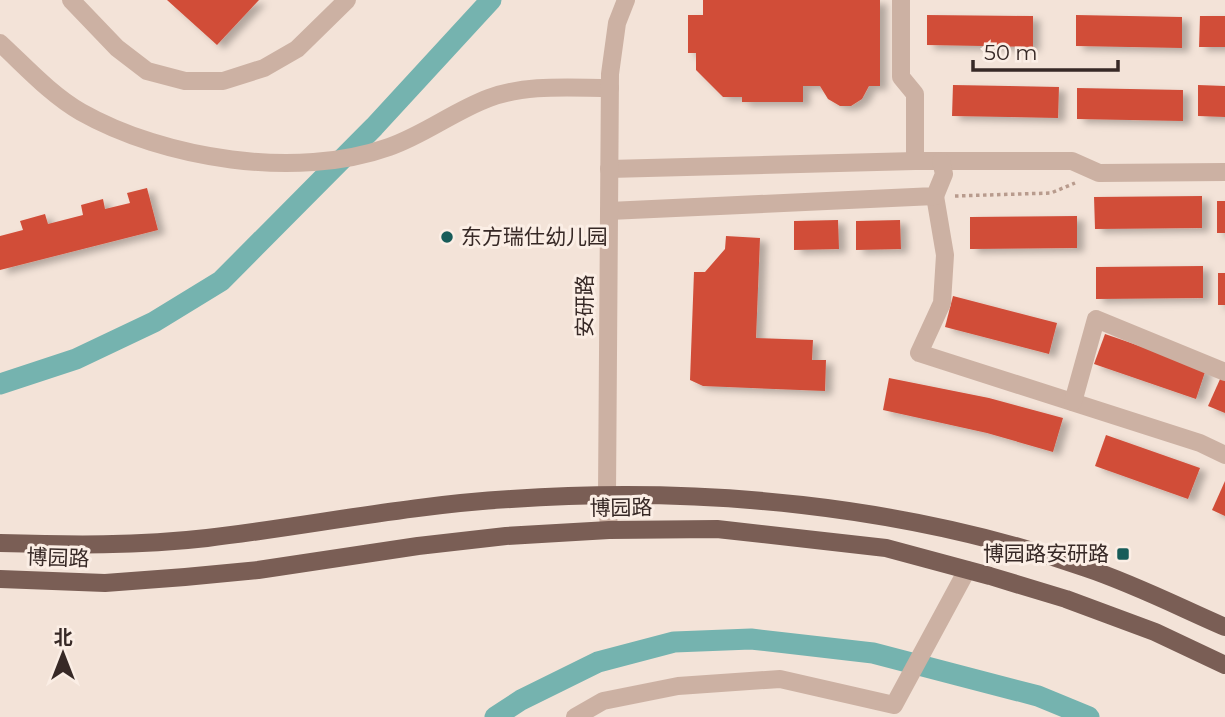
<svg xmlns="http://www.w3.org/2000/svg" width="1225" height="717" font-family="Montserrat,'Noto Sans SC',sans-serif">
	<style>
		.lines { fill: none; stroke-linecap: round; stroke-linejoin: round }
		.canal { stroke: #75b3af; stroke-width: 21 }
		.building { fill: #d14d39; filter: url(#shadow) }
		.path { stroke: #b89b8d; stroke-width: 3.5; stroke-dasharray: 3.5 3.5; stroke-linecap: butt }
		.minor { stroke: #ccb1a3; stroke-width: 18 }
		.major { stroke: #7a5e55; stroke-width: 18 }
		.poi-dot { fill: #185c59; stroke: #fbeee5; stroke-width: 2.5 }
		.labels { text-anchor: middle; stroke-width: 6; stroke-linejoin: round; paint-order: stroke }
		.poi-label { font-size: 21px; fill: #372926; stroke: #fbeee5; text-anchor: start }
		.street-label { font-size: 21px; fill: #372926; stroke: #fbeee5 }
	</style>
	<defs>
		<filter id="shadow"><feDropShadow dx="7" dy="4" stdDeviation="3.5" flood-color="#0004"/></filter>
	</defs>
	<rect width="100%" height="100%" fill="#f3e3d8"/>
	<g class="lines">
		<g class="canal">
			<path d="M0,384L76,359L154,322L221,281L374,127L491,0"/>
			<path d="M495,717L521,700L598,662L674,642L751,639L873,653L1038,696L1089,717"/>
		</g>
	</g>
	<g class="building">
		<path d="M167,0H259L217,45Z"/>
		<path d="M703,0H880V86H869L862,99L851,106H840L828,99L820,86H803V102H742V97H723L696,70V53H688V15H703Z"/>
		<path d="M927,15L1033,16V47L927,45Z"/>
		<path d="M1076,15L1182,17V48L1076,46Z"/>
		<path d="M1200,16H1225V47H1199Z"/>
		<path d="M953,85L1059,87L1058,118L952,116Z"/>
		<path d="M1198,85L1225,86V117L1198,116Z"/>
		<path d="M1077,88L1183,90V121L1077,119Z"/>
		<path d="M147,188L158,230L0,270V236L23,230L20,221L45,214L48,224L83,215L81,205L103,199L105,209L130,203L127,193Z"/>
		<path d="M1202,196V228L1095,229L1094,197Z"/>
		<rect x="1217" y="201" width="8" height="32"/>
		<path d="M1077,216V248L970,249V217Z"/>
		<path d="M838,220L839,249L794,250V221Z"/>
		<path d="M900,220L901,249L856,250V221Z"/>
		<path d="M726,236L760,238L756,338L813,340L812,360H826L825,391L703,386L690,380L694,272H705L725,249Z"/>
		<path d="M1203,266V298L1096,299V267Z"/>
		<rect x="1218" y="273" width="7" height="32"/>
		<path d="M953,296L1057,323L1049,354L945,327Z"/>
		<path d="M1105,334L1206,369L1196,399L1094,364Z"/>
		<path d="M1221,377L1225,378V413L1208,406Z"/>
		<path d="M889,378L989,398L1063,418L1053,452L987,433L883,410Z"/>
		<path d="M1106,435L1200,468L1188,499L1095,466Z"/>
		<path d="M1225,481V516L1212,510Z"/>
	</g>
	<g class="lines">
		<path class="path" d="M955,196L1051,193L1075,183"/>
		<g class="minor">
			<path d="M71,0L117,48L147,71L185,81H223L264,68L297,49L347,0"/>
			<path d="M901,0V77L915,94V161"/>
			<path d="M0,43C25,66 50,94 81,112C164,159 297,180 389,147C424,135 454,111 489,98C526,84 570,88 610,88"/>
			<path d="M609,169L915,161H1072L1099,173L1225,172"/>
			<path d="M935,196L945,255L942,303L919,353L1200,443L1225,455"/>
			<path d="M609,211L935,196L944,174L941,161"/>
			<path d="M1073,402L1096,319L1225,372"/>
			<path d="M609,530L607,494L610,74L617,23L626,0"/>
			<path d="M575,717L603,701L678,686L780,679L894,705L967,570"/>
		</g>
		<g class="major">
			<path d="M0,543C69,545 138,546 207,538C308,526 409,505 511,499C704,486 903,505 1086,568C1134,584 1179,607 1225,627"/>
			<path d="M0,579L105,583L185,577L258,570L418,546L506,536L609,530L717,529L886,548L990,576L1066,599L1155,632L1225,665"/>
		</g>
	</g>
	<g class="poi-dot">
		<circle cx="447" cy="237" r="7"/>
		<rect x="1116" y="547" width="14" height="14" rx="3.5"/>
	</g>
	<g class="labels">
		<g class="poi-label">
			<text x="461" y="244">东方瑞仕幼儿园</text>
			<text x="1109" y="561" text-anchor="end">博园路安研路</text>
		</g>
		<g class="street-label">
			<text transform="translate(585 306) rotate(-90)" y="7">安研路</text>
			<text transform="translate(621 508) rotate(-1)" y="7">博园路</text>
			<text transform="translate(58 558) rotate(2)" y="7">博园路</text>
		</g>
	</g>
	<g transform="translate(63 654)" stroke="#fbeee5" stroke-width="5" paint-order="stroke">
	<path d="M0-5L12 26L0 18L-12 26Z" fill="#372926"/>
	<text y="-10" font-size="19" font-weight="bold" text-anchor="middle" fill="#372926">北</text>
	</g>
	<path d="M973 60v10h145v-10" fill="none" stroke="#372926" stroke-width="3.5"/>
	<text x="984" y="60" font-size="21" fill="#372926" stroke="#fbeee5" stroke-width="5" paint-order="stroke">50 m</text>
</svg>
